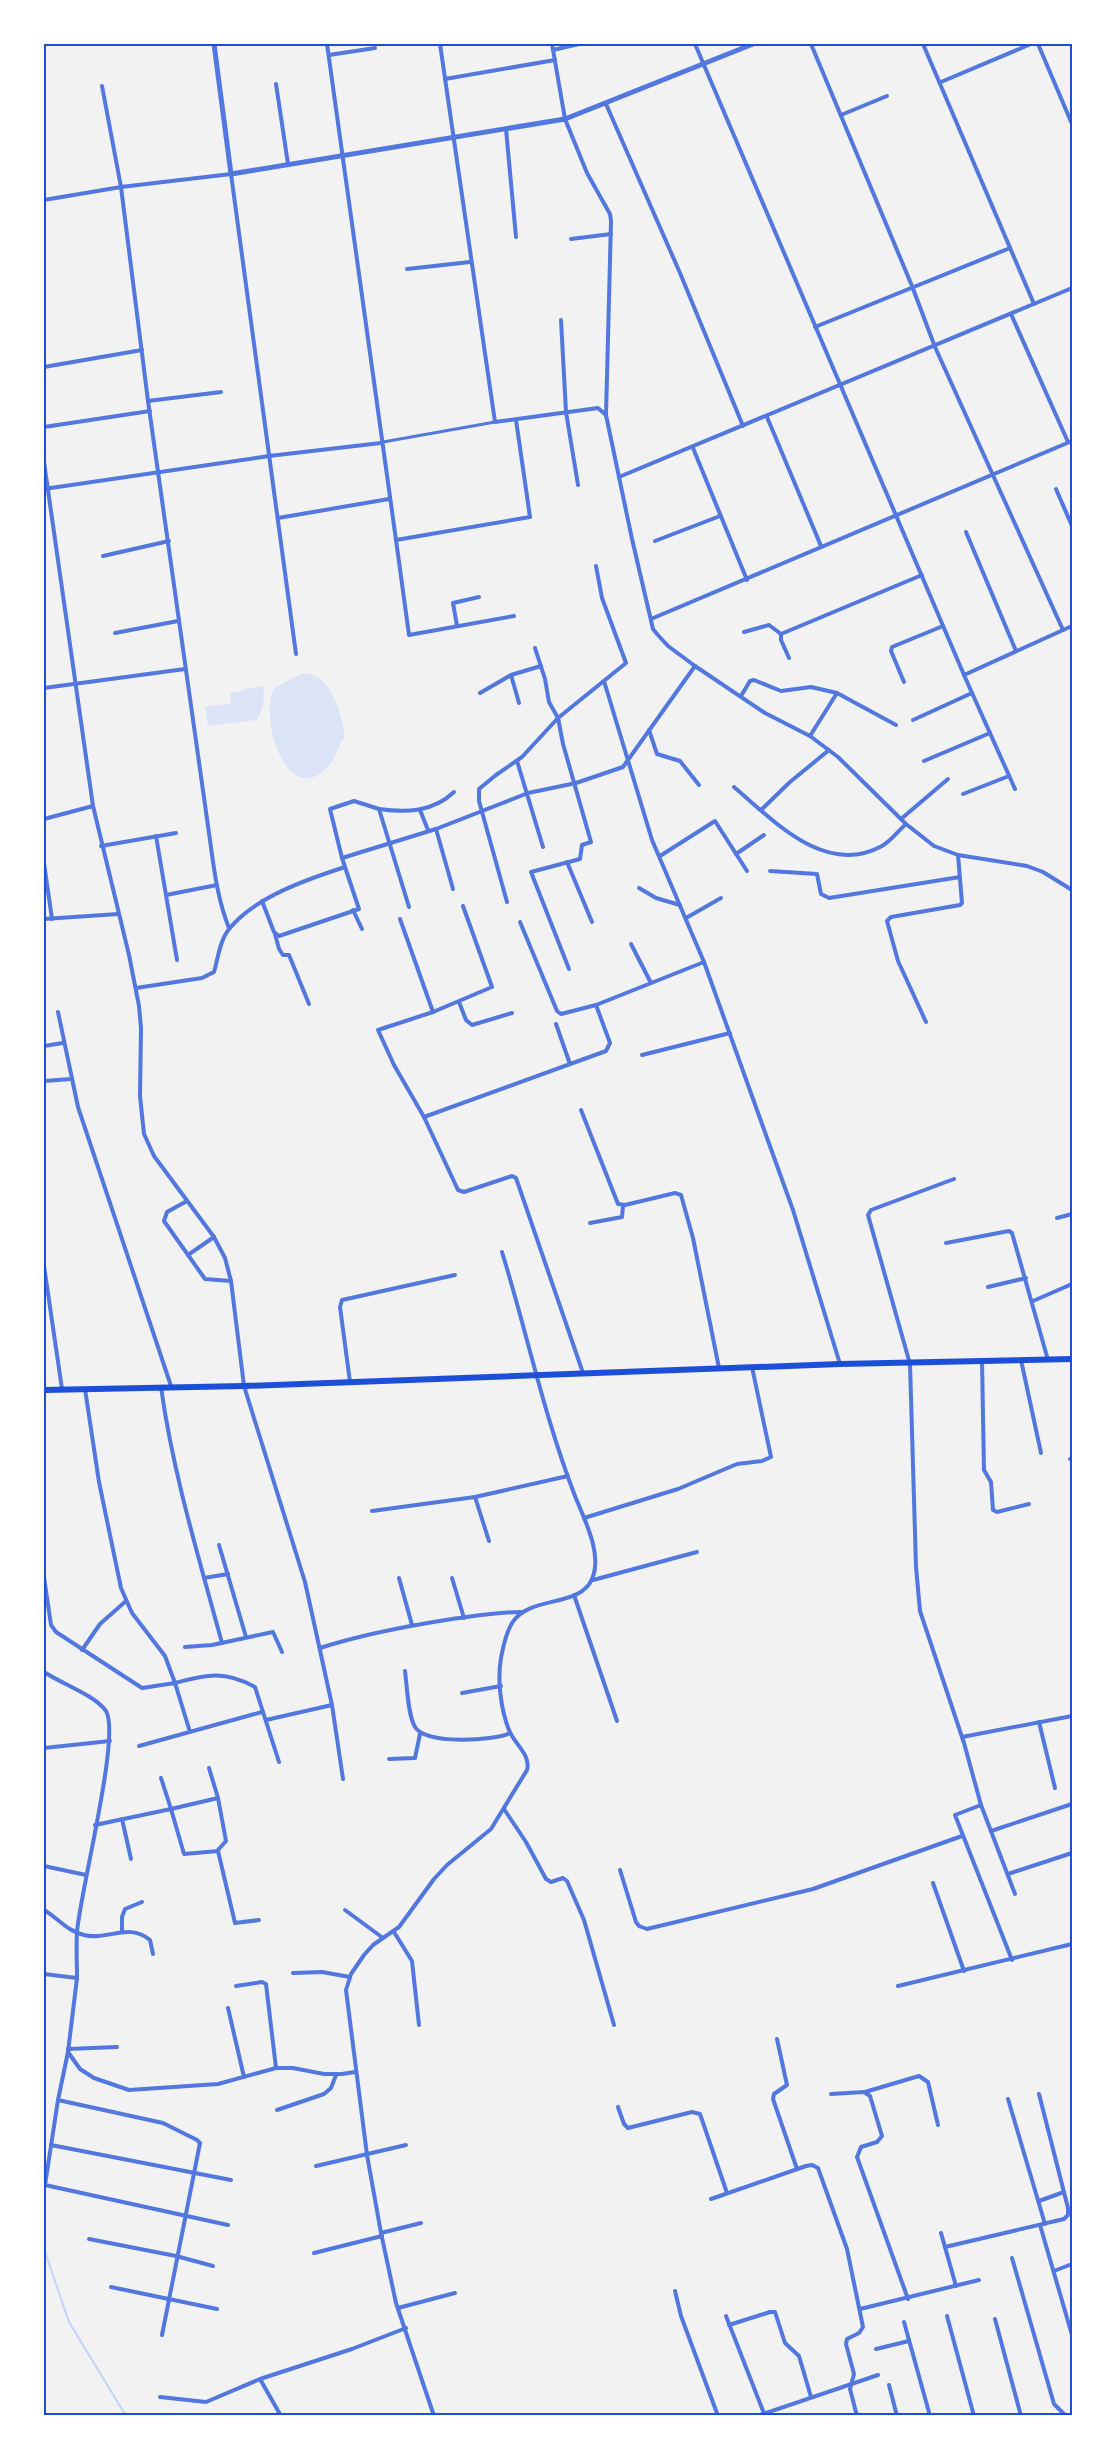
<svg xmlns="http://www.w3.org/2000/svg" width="1116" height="2459" font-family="'Fira Sans',sans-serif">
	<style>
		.green { fill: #dbe4f7 }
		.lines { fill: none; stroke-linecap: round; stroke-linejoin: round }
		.stream { stroke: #bfd3fe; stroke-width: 2 }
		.pedestrian { stroke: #5277de; stroke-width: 3 }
		.minor { stroke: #5277de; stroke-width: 4 }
		.tertiary { stroke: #5277de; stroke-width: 5 }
		.secondary { stroke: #1d4ed8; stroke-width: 6 }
		.neatline { fill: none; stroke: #1d4ed8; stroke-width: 2 }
	</style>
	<rect width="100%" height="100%" fill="#f2f2f2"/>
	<g class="green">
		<path d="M301,674C332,670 342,716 345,739L341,740C338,758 318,788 296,775C274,761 263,711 274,688Z"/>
		<path d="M263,686C266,694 262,713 257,720L208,726L205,707L231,703L230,693L244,691V689Z"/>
	</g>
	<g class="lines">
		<path class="stream" d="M44,2249L69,2322L126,2416"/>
		<path class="pedestrian" d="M383,442L495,422"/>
		<g class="minor">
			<path d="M327,44L396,540"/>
			<path d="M440,44L495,422L598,408L606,415"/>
			<path d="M552,44L565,119L587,173L610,214L611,221L606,415L632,539L653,629L657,634L668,646L695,666L765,713L810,736L838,757L906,824L934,846L958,855L1027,866L1043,872L1072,890"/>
			<path d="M695,44L964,675L1015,789"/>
			<path d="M811,44L912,286L935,347L1063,630"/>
			<path d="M923,44L1034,304"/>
			<path d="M1038,44L1072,124"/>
			<path d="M553,50L579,44"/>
			<path d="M329,55L375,48"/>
			<path d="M445,79L555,60"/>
			<path d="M941,82L1031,44"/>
			<path d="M276,84L288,164"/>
			<path d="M102,86L121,187L148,401L208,826C213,860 216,896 229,928"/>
			<path d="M606,104L680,273L743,426"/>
			<path d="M841,115L887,96"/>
			<path d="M506,129L516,237"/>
			<path d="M44,200L121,187L231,174L296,654"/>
			<path d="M571,239L611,234"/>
			<path d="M407,269L470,262"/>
			<path d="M1011,314L1068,442"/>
			<path d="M561,320L566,412L578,485"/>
			<path d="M815,327L1010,248"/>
			<path d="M44,367L142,350"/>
			<path d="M148,401L221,392"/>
			<path d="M767,417L821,546"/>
			<path d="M44,427L150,411"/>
			<path d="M693,448L747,580"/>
			<path d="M44,462L93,806L44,819"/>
			<path d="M619,477L1072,288"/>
			<path d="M44,489L269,456L381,443"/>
			<path d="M1056,489L1072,526"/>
			<path d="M278,518L389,499"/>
			<path d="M966,532L1016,651"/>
			<path d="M655,541L720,516"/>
			<path d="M103,556L169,541"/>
			<path d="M514,616L409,635L396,540L530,517L516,420"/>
			<path d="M651,619L1072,441"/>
			<path d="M457,626L453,603L479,597"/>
			<path d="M744,632L769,625L781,634"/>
			<path d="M115,633L178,621"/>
			<path d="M535,648L545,679L549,702L558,718L563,744L591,842L582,845L580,859L531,872L569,969"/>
			<path d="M789,658L781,640V634L922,575"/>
			<path d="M511,675L519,703"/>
			<path d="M964,675L1072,626"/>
			<path d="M604,681L652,840L704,962L762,1124L793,1210L840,1364"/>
			<path d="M904,682L891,651L892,647L943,626"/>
			<path d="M44,688L185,669"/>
			<path d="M480,693L511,675L541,666"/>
			<path d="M741,696L750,681L754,680L781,691L811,687L837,693L896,725"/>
			<path d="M913,720L972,693"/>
			<path d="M649,730L657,754L680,761L699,785"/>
			<path d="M810,736L837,693"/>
			<path d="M517,761L543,847"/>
			<path d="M924,761L990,733"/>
			<path d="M734,787C774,821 825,877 882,846C891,841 898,831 906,824"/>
			<path d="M963,794L1009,776"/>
			<path d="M93,806L129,955L139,1006L141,1028L140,1096L144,1134L154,1156L214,1237L225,1258L231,1281L244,1386L305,1582L332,1705L343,1779"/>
			<path d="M379,809C406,813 433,812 454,792"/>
			<path d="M420,810L428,830"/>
			<path d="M761,810L790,782L829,750"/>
			<path d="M901,819L948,779"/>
			<path d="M436,829L453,889"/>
			<path d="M156,836L177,960"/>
			<path d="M101,846L176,833"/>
			<path d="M736,854L764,835"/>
			<path d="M660,856L715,821L747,871"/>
			<path d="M342,858L436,829L528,793L576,783L623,767L695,666"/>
			<path d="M567,862L592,922"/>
			<path d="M44,863L52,919"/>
			<path d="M770,871L817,874L821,894L829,898L960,877"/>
			<path d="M639,888L656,898L680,905"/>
			<path d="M166,895L217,885"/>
			<path d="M262,901L274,932L279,936L359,909L342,858L330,809L354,801L379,809L409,907"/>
			<path d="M507,902L479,801V789L496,775L522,757L558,718L626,663L602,598L596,566"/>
			<path d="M463,906L492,987L433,1012L378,1030L394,1065L424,1117L458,1190L464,1192L512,1176L516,1178L583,1373"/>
			<path d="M353,910L362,929"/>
			<path d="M686,918L721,898"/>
			<path d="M44,919L118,914"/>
			<path d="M400,919L433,1012"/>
			<path d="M520,922L557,1011L561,1014L596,1005L704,962"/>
			<path d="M275,934L279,949L283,955H289L309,1004"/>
			<path d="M631,944L651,983"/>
			<path d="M136,988L202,978L214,972C218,958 220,939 230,928C255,897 308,879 345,867"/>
			<path d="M459,1002L466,1020L472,1025L512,1013"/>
			<path d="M58,1012L78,1107L171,1386"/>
			<path d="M926,1022L898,961L887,921L891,917L960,905L962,903L958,855"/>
			<path d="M556,1024L570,1064"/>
			<path d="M44,1046L63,1043"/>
			<path d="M642,1055L730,1033"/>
			<path d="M44,1081L71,1079"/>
			<path d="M581,1110L618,1204L625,1205L675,1193L681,1195L693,1238L719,1368"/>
			<path d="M424,1117L606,1051L610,1043L596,1005"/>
			<path d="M954,1179L871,1210L868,1215L910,1364L916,1567L920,1611L964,1743L981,1805L955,1815L1012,1960"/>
			<path d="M187,1201L167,1212L164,1221L205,1279L231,1281"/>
			<path d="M1057,1218L1072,1214"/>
			<path d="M590,1223L622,1217L623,1206"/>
			<path d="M946,1243L1009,1231L1012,1233L1048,1360"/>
			<path d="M188,1255L214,1237"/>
			<path d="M44,1266L62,1389"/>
			<path d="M988,1287L1026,1278"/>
			<path d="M1033,1301L1072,1284"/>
			<path d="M1021,1360L1041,1453"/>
			<path d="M982,1361L984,1470L991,1482L993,1510L997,1512L1029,1504"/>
			<path d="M350,1382L340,1307L342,1300L455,1275"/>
			<path d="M161,1387C173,1474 199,1558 222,1643"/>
			<path d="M85,1389L99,1482L121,1588L132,1613L165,1656L175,1683C206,1675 224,1670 255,1687L279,1762"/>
			<path d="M1070,1459H1072"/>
			<path d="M475,1497L489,1541"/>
			<path d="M372,1511L475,1497L568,1476"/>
			<path d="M584,1518L678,1489L737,1464L762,1461L771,1457L752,1367"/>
			<path d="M219,1545L246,1637"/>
			<path d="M44,1577L51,1625L56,1632L142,1688L175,1683L190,1732"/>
			<path d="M204,1578L228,1574"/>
			<path d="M399,1578L412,1625"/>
			<path d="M452,1578L464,1618"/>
			<path d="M593,1580L697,1552"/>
			<path d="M574,1595L617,1721"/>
			<path d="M185,1647L212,1645L273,1632L282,1652"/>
			<path d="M320,1648C363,1634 407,1626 452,1619C475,1616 497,1612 521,1612"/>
			<path d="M82,1650L100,1624L126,1601"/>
			<path d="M405,1671C407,1686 408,1716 415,1727C426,1745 493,1741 510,1733"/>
			<path d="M44,1672C60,1683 95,1695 106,1711C121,1735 80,1892 77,1932C76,1947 77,1963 77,1978L44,1974"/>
			<path d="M462,1693L501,1686"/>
			<path d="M266,1720L332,1705"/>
			<path d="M1039,1722L1055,1788"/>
			<path d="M962,1737L1072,1716"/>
			<path d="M139,1746L262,1712"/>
			<path d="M44,1748L110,1741"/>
			<path d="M389,1759L415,1758L420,1734"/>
			<path d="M209,1768L218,1798L226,1841L218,1850"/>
			<path d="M161,1778L171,1809L218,1798"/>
			<path d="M981,1805L1015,1894"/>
			<path d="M504,1809L526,1842L546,1879L551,1882L563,1878L567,1881L584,1920L614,2025"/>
			<path d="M122,1819L131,1859"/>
			<path d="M95,1825L171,1809L184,1854L218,1851L235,1923L259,1920"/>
			<path d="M991,1831L1072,1804"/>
			<path d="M44,1866L86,1875"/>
			<path d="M620,1870L636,1922L639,1926L647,1929L813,1889L962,1836"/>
			<path d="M1008,1874L1072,1853"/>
			<path d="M933,1883L964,1971"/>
			<path d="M44,1910C58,1918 67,1931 84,1935C106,1941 129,1922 150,1940L153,1954"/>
			<path d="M345,1910L383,1938"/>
			<path d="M122,1931V1917L125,1909L142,1902"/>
			<path d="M394,1932L412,1961L419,2025"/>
			<path d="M293,1973L322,1972L350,1977"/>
			<path d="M77,1978L68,2052L58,2100L45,2185L228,2225"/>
			<path d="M236,1986L262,1982L266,1984L276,2068"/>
			<path d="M898,1986L1072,1944"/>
			<path d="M228,2008L244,2077"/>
			<path d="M777,2039L787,2085L774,2094L773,2099L797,2169"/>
			<path d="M68,2049L117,2047"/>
			<path d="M68,2052L80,2069L94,2078L129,2090L218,2084L276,2068H293L324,2074H342L355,2072"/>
			<path d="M865,2092L919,2076L928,2082L938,2125"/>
			<path d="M831,2094L864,2092L870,2096L882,2136L877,2142L861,2147L857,2157L908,2299"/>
			<path d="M1008,2099L1045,2224"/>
			<path d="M58,2100L163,2123L197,2140L200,2143L162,2335"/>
			<path d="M618,2107L624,2124L628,2128L692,2112L700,2114L727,2193"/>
			<path d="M277,2110L324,2094L331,2088L336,2075"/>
			<path d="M51,2145L231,2180"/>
			<path d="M316,2166L406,2145"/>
			<path d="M711,2199L806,2166L812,2165L818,2168L847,2249L863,2327L859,2333L847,2339L846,2344L854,2374L850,2389L857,2416"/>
			<path d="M1039,2201L1064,2192"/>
			<path d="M1040,2225L1072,2335"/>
			<path d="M381,2233L421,2223"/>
			<path d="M941,2233L956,2286"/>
			<path d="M89,2239L176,2256L213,2266"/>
			<path d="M945,2247L1064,2219L1068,2215V2208L1039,2094"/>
			<path d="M314,2253L382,2236"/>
			<path d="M1012,2258L1054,2404L1066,2416"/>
			<path d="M1054,2271L1072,2264"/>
			<path d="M111,2287L217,2309"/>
			<path d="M675,2291L681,2316L718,2416"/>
			<path d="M398,2308L455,2293"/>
			<path d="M860,2309L979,2280"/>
			<path d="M726,2316L765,2416"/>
			<path d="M947,2316L974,2416"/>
			<path d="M995,2319L1021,2416"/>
			<path d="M904,2322L930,2416"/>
			<path d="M729,2325L770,2312H775L785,2343L799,2356L811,2397"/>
			<path d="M876,2349L909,2341"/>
			<path d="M260,2379L281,2416"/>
			<path d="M889,2385L897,2416"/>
			<path d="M160,2397L206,2402L260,2379L352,2349L406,2328"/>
			<path d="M434,2416L396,2303L381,2233L367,2155L346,1990L351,1974L364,1955L373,1945L399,1927L434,1879L447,1865L491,1829L527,1770C531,1754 514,1744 509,1730C501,1710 497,1680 501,1658C503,1647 506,1633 512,1623C529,1595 580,1608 592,1579C603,1554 584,1519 575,1496C544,1416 527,1333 502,1252"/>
			<path d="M530,2416L531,2415"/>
			<path d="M757,2416L878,2375"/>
		</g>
		<path class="tertiary" d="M214,44L231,174L565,119L753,44"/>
		<path class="secondary" d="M44,1390L244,1386L840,1364L1072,1359"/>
	</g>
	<rect width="1116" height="2459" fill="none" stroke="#ffffff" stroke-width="90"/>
	<rect x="45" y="45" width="1026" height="2369" class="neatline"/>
</svg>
